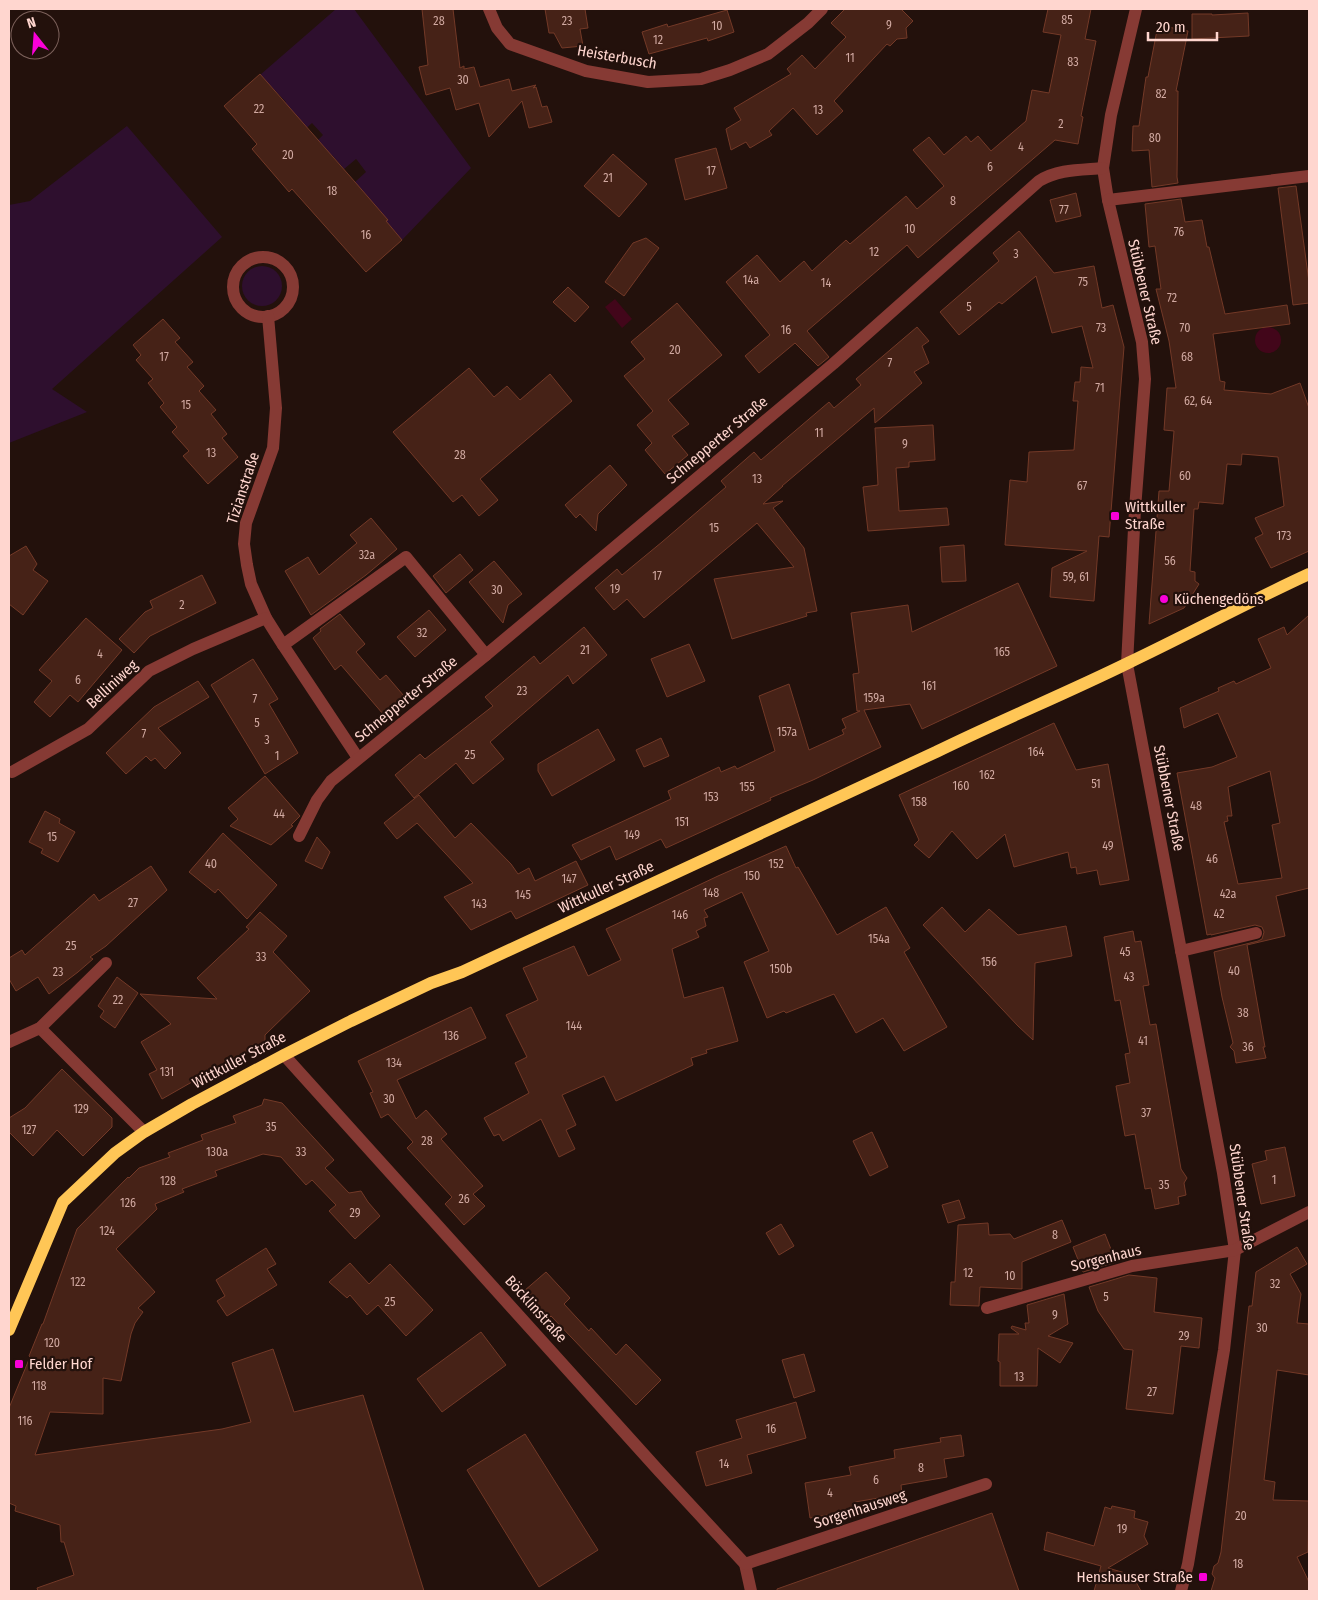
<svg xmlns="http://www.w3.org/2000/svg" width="1318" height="1600" font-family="'Fira Sans Condensed',sans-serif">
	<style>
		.green { fill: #2e0f2e }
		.water { fill: #42061a }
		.building { fill: #462217; stroke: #733927; fill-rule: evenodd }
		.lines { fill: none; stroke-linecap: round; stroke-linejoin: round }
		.minor { stroke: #863a34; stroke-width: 12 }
		.major { stroke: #ffc656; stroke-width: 12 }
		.poi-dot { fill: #fa00d8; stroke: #23110c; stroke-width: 2 }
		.labels { text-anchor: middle; stroke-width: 4.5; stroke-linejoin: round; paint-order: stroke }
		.number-label { font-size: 12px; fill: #d1a9a1 }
		.street-label { font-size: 15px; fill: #ffd6cf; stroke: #23110c }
		.poi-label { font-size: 15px; fill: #ffd6cf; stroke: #23110c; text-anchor: start }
	</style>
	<rect width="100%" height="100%" fill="#23110c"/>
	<g class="green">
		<path d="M336,9H354L471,168L402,240L386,221L387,220L355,182L366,172L357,160L356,159L344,169L332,155L325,161L312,146L323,135L312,123L301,133L285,103L286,102L260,75Z"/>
		<path d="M127,126L222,237L52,389L87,412L9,443V205L30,201Z"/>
		<circle cx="262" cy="286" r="20"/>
	</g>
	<g class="water">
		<path d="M615,299L632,319L622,328L605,307Z"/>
		<circle cx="1268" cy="340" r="13"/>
	</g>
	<g class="building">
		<path d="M422,9H453L460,68L464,66V69L474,67L480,87L509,79L512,91L536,85L533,88L536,87L542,107L547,106L552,122L529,128L522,101L489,137L479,103L456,110L450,88L426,95L419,67L428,65Z"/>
		<path d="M545,9H585L588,28L580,29L583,46L562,48L554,33H549Z"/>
		<path d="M845,9H901L913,21L906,28L907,38L897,39L890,46L887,44L834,101L843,111L817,135L793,108L769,131L772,135L750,148L746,142L731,150L726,129L741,120L734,108L791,74L787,69L802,55L815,69L846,37L831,23Z"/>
		<path d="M1048,9H1091L1085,39L1096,41L1081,116L1083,117L1078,144L1055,140L918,258L907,245L807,331L829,357L818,366L795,343L759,373L745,356L770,335L726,282L757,255L780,282L804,261L812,271L846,240L850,244L906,196L917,209L944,186L913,150L929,137L944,155L966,136L971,142L978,136L991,151L1026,121L1032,90L1049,93L1061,35L1043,32Z"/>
		<path d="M727,10L734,32L708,41L707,38L649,54L642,32L667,24L668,27Z"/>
		<path d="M1248,13L1249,36L1192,39V14H1212V15Z"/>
		<path d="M1158,25L1188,31L1176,91H1178L1177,177L1178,183L1152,187L1149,150L1132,151L1133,126H1139L1146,77H1148Z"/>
		<path d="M260,74L355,182L388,220L386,221L402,240L366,272L292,189L289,192L252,149L257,144L224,106Z"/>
		<path d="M716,148L727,188L685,200L675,159Z"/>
		<path d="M613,154L647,184L619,217L584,186Z"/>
		<path d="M1296,186L1309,282V303L1293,305L1278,188Z"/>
		<path d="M1076,193L1081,216L1056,222L1050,200Z"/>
		<path d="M1181,199L1185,222L1202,220L1207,247H1209L1225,314L1287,305L1290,324L1213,334L1220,381L1225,382L1224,390L1271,394L1300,383L1309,408V551L1271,568L1255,538L1263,534L1255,518L1284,506L1278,457L1242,454L1241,465L1227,464L1223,504L1199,502L1198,509H1194L1190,571L1195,572V581L1199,584L1184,608L1149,624L1159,491H1169L1174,431L1164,430L1167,388H1176L1169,341L1156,289H1161L1155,246L1149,247L1145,204Z"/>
		<path d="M1019,231L1054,273L1094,266L1102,308L1113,305L1124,347L1109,537L1099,536L1094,601L1050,597L1052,568L1087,551L1005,545L1010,480L1027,482L1029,452L1074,450L1078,401H1073L1075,382H1080L1081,367L1093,368L1082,326L1052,333L1036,276L1002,304L999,302L959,335L940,312L999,261L993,253Z"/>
		<path d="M646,238L659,248L624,296L605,282L633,243Z"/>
		<path d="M568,287L589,307L575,322L553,302Z"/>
		<path d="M677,303L722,355L668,400L689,424L672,436L688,455L665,474L645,450L652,443L637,425L653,411L624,376L645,359L631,342Z"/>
		<path d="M163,319L180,338L175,342L193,362L187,367L204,386L199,391L216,410L211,414L227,434L222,438L238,457L208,484L183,456L189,451L172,432L177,427L160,407L164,403L148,383L153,379L136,360L141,355L133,345Z"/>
		<path d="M917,327L929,341L922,346L929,363L914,372L922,383L875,423L874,408L782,486H783L763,504L783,501L773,508L804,548L817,611L806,613L807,616L732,639L714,579L794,567L757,523L644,618L627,599L614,610L595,588L617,569L622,575L662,542L726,487L721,481L754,452L761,460L829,402L834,408L861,385L856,379Z"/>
		<path d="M469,368L494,397L507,386L520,400L550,374L572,401L480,479L498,500L479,516L462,495L453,502L393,432Z"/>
		<path d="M933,425L935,460L909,462V467L896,468L899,511L947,508L949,525L868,531L863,487L878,485L875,428Z"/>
		<path d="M610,465L627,485L598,514L596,531L580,514L576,518L565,505Z"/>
		<path d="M371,518L397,549L366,575L311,615L285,571L308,557L319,575L357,543L350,535Z"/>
		<path d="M964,545L966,581L942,582L940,547Z"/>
		<path d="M26,546L37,564L33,570L48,581L23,615L9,604V556Z"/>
		<path d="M460,554L473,570L446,593L433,576Z"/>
		<path d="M494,561L522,594L508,605L503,623L469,582Z"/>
		<path d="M202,575L216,603L150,636L134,653L119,639L145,612L153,608L150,601Z"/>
		<path d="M1018,583L1057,666L922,729L910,704L864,710L881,747L813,780L770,798L771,800L666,848L661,839L616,860L610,846L581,860L572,845L671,799L668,791L719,767L721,772L735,766L737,769L775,751L759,696L789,684L809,750L844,734L842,730L846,728L842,719L860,711H857L853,674L859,673L851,613L908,605L912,632Z"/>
		<path d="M429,610L446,630L415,657L397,637Z"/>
		<path d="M340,614L365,644L356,652L380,680L386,675L404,696L383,714L341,665L335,670L313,638L321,631L320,629Z"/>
		<path d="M1309,615V888L1276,896L1285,936L1247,945L1265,1047H1263L1266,1058L1236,1063L1234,1051L1230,1047L1233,1043L1222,997L1214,952L1258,941L1262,939L1264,932L1262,927L1255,925L1211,935V934L1207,935L1177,773L1212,767L1237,757L1218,713L1184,728L1180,708L1219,691L1218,688L1234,681L1236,684L1271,668L1258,639L1284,627L1287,635ZM1270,771L1280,823L1272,825L1282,878L1238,884L1224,822L1228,821L1227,816H1232L1228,787Z"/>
		<path d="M86,618L122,650L78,702L70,695L50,717L34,702L52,681L39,670Z"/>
		<path d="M584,627L607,655L573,684L568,675L490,742L504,759L473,784L456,763L414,798L395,775L420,754L425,759L493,706L485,697L534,656L540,664Z"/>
		<path d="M689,644L705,681L667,697L651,659Z"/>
		<path d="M253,659L278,699L269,704L298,753L265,774L211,685Z"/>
		<path d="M198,681L209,697L158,728L181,753L165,769L155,758L151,761L146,756L126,774L106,753L154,707Z"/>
		<path d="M1054,723L1076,770L1108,764L1129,880L1100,885L1097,870L1077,874L1076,867L1071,868L1068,852L1014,867L1005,834L977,859L952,831L929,858L914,845L919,840L899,795Z"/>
		<path d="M598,729L615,760L552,796L538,771V764Z"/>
		<path d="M661,738L669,756L644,767L636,750Z"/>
		<path d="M265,776L300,816L291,825L293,826L271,845L230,826L238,819L228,808Z"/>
		<path d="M419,795L455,838L471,823L511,864L518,874L529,868L535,881L576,861L588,885L516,919L511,911L471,930L444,897L473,883L417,823L397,839L384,823Z"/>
		<path d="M45,811L60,819L59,823L75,832L58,862L41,853L43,849L29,842Z"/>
		<path d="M223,833L277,885L247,919L218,889L215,893L189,872Z"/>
		<path d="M317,837L330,852L322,869L305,861Z"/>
		<path d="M786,846L796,868L798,867L837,935L886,907L910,948L904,952L947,1027L904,1051L883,1018L856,1033L834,994L786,1013L784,1011L767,1018L744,962L769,951L742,892L704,910L708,917L704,918L706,926L696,931L699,937L672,949L684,998L723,987L738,1041L706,1050L707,1053L691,1058L693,1065L616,1101L604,1076L562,1095L576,1125L566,1130L575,1149L559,1157L541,1119L503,1141L499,1134L494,1136L484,1118L529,1093L515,1063L527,1057L506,1015L538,1000L523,968L574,946L588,976L621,960L606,929L718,876Z"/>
		<path d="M151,866L167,890L106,946L90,957L93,959L78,972L49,994L38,977L16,991L9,979V958L22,950L25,955L94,894L99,901Z"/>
		<path d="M942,907L965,932L989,909L1018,935L1066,926L1072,956L1035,963L1033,1040L1018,1026L923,925Z"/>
		<path d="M260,912L287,936L273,952L310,991L265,1035V1044L206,1074L162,1099L149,1074L157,1070L141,1042L171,1024L140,994L217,999L197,978L249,929L246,927Z"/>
		<path d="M1133,931L1135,942L1141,941L1149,985L1143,986L1150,1025L1156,1024L1181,1169L1187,1178L1184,1183L1186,1195L1178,1197L1179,1204L1155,1209L1151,1188L1145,1189L1135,1134L1125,1136L1116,1086L1130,1083L1125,1054L1130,1053L1120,1000L1115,1001L1104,937Z"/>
		<path d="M117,977L138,993L115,1028L100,1017L104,1011L98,1006Z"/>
		<path d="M471,1007L486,1038L397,1080L416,1119L426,1110L447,1134L441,1139L483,1186L473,1194L485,1206L464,1225L445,1204L452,1197L407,1148L413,1142L388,1114L381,1118L370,1093L373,1092L358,1061Z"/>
		<path d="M62,1069L112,1118V1127L83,1156L57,1130L33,1156L9,1132V1118L25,1108Z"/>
		<path d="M264,1099L282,1103L334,1160L325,1168L349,1193L361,1191L368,1202L380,1216L355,1239L329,1211L336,1205L312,1180L306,1185L281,1157L263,1154L215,1171L217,1176L182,1189L184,1192L155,1204L157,1209L116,1249L155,1292L138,1308L143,1312L135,1323L131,1334L121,1381L103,1378V1414L50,1412L35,1455L222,1429L251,1422L232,1363L273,1349L294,1412L363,1395L424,1591H38L37,1588L74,1575L64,1542H61L60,1525L15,1511L16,1506L9,1503V1408L30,1357L29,1356L42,1324H43L77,1229L128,1177L129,1178L139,1168L170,1157L168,1153L203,1140L201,1135L236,1123L233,1116L262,1105Z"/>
		<path d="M872,1132L888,1167L870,1176L853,1141Z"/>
		<path d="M1285,1147L1295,1196L1261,1204L1252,1164L1267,1160L1265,1151Z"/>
		<path d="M959,1200L965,1218L948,1223L942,1205Z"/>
		<path d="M1062,1220L1071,1242L1022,1262V1289L980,1287L979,1306L950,1305L951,1282H955L958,1225L988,1223L989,1235L1010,1234L1014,1239Z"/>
		<path d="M781,1224L794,1246L779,1255L766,1233Z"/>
		<path d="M1105,1234L1116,1262L1083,1272L1073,1247Z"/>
		<path d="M1297,1247L1307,1264L1290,1274L1301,1294L1297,1323L1309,1324V1375L1277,1370L1264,1480L1275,1482L1273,1500L1309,1501L1308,1552L1297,1557L1309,1582V1591H1211L1215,1578L1212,1574L1214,1566L1218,1563L1221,1552L1249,1306H1252L1256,1272Z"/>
		<path d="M266,1248L276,1264L267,1269L277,1285L227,1316L217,1301L225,1296L216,1280Z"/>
		<path d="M350,1263L369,1284L390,1264L433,1310L406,1336L378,1305L367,1315L350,1295L347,1298L329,1282Z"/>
		<path d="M546,1272L570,1298L564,1304L589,1331L591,1328L616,1355L626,1344L661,1380L636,1405L551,1316L549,1318L524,1291Z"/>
		<path d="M1129,1275L1157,1278L1154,1312L1202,1318L1199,1348L1181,1346L1173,1414L1126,1409L1133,1350L1124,1349L1098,1311L1089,1287Z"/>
		<path d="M1064,1294L1068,1324L1048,1336L1073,1343L1060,1363L1038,1348L1037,1386H1000V1362L998,1361L999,1334H1019L1011,1328L1012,1326L1026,1330L1025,1323H1029L1027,1305Z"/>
		<path d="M481,1332L506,1365L442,1412L417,1379Z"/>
		<path d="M804,1354L815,1391L794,1398L782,1360Z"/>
		<path d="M796,1402L806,1438L747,1455L752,1473L706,1486L696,1452L742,1438L736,1420Z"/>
		<path d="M525,1434L598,1550L539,1587L467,1470Z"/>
		<path d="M961,1435L964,1456L944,1459L947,1477L901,1485L902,1494L855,1502L857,1510L810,1518L805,1483L851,1475L849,1467L895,1458L894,1450L941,1442L940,1438Z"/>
		<path d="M1112,1506L1135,1511L1134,1518L1148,1522L1144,1536L1148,1544L1108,1568L1132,1575L1141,1591H1094L1101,1566L1044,1550L1047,1532L1094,1546L1105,1507L1111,1509Z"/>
		<path d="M992,1513L1019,1591H777V1589Z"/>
	</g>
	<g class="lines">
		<g class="minor">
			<path d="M489,9L497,28L510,44L586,71L648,82L701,79L730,70L768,54L808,23L822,9"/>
			<path d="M1136,9L1111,115L1103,168L1108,200L1142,342L1145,379L1135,509L1127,664L1223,1173L1235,1250L1224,1350L1188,1564L1181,1591"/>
			<path d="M1108,200L1309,176"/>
			<circle cx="263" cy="287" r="30"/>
			<path d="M268,316L276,408L273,448L246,523L244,544L247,565L251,584L266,618L283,645L358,758"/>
			<path d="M283,645L406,557L486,655"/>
			<path d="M12,772L88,729L149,671L193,649L266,618"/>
			<path d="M299,836L317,800L331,781L486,655L833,364L1039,181C1058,169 1081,170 1103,168"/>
			<path d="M1181,951L1256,933"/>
			<path d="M40,1028L144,1132"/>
			<path d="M9,1042L40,1028L106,963"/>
			<path d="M284,1055L659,1471L745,1564L751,1591"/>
			<path d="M987,1308L1132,1266L1235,1250L1309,1212"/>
			<path d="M745,1564L986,1484"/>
		</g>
		<path class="major" d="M9,1330L63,1202L115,1153L144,1132L192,1104L284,1055L351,1021L431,983L462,972L936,752C999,721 1065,694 1128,663C1189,634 1248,602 1309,574"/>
	</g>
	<g class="poi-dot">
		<rect x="1110" y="511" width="10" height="10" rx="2.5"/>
		<circle cx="1164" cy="599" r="5"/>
		<rect x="14" y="1359" width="10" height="10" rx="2.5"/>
		<rect x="1198" y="1572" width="10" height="10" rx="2.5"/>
	</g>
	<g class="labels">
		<g class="number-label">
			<text x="1067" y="24">85</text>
			<text x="439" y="25">28</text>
			<text x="567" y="25">23</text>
			<text x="889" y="29">9</text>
			<text x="717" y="30">10</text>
			<text x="658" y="44">12</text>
			<text x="850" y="62">11</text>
			<text x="1073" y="66">83</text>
			<text x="463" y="84">30</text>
			<text x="1161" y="98">82</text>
			<text x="259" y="113">22</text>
			<text x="818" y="114">13</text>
			<text x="1061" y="128">2</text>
			<text x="1155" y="142">80</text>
			<text x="1021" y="151">4</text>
			<text x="288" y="159">20</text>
			<text x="990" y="171">6</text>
			<text x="711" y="175">17</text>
			<text x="608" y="182">21</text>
			<text x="332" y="195">18</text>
			<text x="953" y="205">8</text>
			<text x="1064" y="214">77</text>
			<text x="910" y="233">10</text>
			<text x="1179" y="236">76</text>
			<text x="366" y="239">16</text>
			<text x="874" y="256">12</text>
			<text x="1016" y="258">3</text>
			<text x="751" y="284">14a</text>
			<text x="1083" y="286">75</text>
			<text x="826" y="287">14</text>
			<text x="1172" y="302">72</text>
			<text x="969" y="311">5</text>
			<text x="1101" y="332">73</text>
			<text x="1185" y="332">70</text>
			<text x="786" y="334">16</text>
			<text x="675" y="354">20</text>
			<text x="164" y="361">17</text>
			<text x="1187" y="361">68</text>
			<text x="890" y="367">7</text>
			<text x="1100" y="392">71</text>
			<text x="1198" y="405">62, 64</text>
			<text x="186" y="409">15</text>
			<text x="819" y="437">11</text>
			<text x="905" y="448">9</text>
			<text x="211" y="457">13</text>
			<text x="460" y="459">28</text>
			<text x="1185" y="480">60</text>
			<text x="757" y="483">13</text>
			<text x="1082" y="490">67</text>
			<text x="714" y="532">15</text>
			<text x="1284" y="540">173</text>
			<text x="367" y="559">32a</text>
			<text x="1170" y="565">56</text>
			<text x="657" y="580">17</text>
			<text x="1076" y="581">59, 61</text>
			<text x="615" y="593">19</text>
			<text x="497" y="594">30</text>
			<text x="182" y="609">2</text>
			<text x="422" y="637">32</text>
			<text x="585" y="654">21</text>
			<text x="1002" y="656">165</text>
			<text x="100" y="658">4</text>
			<text x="78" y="684">6</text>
			<text x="929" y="690">161</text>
			<text x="522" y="695">23</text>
			<text x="874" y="702">159a</text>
			<text x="255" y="703">7</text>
			<text x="257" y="727">5</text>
			<text x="787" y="736">157a</text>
			<text x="144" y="738">7</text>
			<text x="267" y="744">3</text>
			<text x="1036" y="756">164</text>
			<text x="470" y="759">25</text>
			<text x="277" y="760">1</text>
			<text x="987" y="779">162</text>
			<text x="1096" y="788">51</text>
			<text x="961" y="790">160</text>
			<text x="747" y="791">155</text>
			<text x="711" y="801">153</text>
			<text x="919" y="806">158</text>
			<text x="1196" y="810">48</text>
			<text x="279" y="818">44</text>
			<text x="682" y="826">151</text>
			<text x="632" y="839">149</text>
			<text x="52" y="841">15</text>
			<text x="1108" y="850">49</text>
			<text x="1212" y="863">46</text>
			<text x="211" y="868">40</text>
			<text x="776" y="868">152</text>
			<text x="752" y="880">150</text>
			<text x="569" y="883">147</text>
			<text x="711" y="897">148</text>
			<text x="1228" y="898">42a</text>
			<text x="523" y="899">145</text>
			<text x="133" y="907">27</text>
			<text x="479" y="908">143</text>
			<text x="1219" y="918">42</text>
			<text x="680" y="919">146</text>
			<text x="879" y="943">154a</text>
			<text x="71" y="950">25</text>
			<text x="1125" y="956">45</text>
			<text x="261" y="961">33</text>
			<text x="989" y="966">156</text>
			<text x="781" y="973">150b</text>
			<text x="1234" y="975">40</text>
			<text x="58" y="976">23</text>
			<text x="1129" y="981">43</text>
			<text x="118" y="1004">22</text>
			<text x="1243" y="1017">38</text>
			<text x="574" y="1030">144</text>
			<text x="451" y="1040">136</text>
			<text x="1143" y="1045">41</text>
			<text x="1248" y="1051">36</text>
			<text x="394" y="1067">134</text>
			<text x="167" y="1076">131</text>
			<text x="389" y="1103">30</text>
			<text x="81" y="1113">129</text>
			<text x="1146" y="1117">37</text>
			<text x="271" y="1131">35</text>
			<text x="29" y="1134">127</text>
			<text x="427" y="1145">28</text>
			<text x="217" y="1156">130a</text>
			<text x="301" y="1156">33</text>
			<text x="1274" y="1184">1</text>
			<text x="168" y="1185">128</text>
			<text x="1164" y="1189">35</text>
			<text x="464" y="1203">26</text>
			<text x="128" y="1207">126</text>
			<text x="355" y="1217">29</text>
			<text x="107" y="1235">124</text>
			<text x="1055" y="1239">8</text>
			<text x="968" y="1277">12</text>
			<text x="1010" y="1280">10</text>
			<text x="78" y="1286">122</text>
			<text x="1275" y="1288">32</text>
			<text x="1106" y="1301">5</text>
			<text x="390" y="1306">25</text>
			<text x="1055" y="1319">9</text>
			<text x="1262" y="1332">30</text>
			<text x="1184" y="1340">29</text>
			<text x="52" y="1347">120</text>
			<text x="1019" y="1381">13</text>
			<text x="39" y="1390">118</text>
			<text x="1152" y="1396">27</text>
			<text x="25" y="1425">116</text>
			<text x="771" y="1433">16</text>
			<text x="724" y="1468">14</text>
			<text x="921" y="1472">8</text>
			<text x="876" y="1484">6</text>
			<text x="830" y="1497">4</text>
			<text x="1241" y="1520">20</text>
			<text x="1122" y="1533">19</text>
			<text x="1238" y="1568">18</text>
		</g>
		<g class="street-label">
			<text transform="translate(617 57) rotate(10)" y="5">Heisterbusch</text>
			<text transform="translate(1145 292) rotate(77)" y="5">Stübbener Straße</text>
			<text transform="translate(717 440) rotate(-40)" y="5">Schnepperter Straße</text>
			<text transform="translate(243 488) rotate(-72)" y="5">Tizianstraße</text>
			<text transform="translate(112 684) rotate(-43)" y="5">Belliniweg</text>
			<text transform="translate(406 699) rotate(-39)" y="5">Schnepperter Straße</text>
			<text transform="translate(1169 798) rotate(79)" y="5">Stübbener Straße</text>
			<text transform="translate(606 887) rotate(-25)" y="5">Wittkuller Straße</text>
			<text transform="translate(239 1060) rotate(-28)" y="5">Wittkuller Straße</text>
			<text transform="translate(1242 1197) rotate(82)" y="5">Stübbener Straße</text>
			<text transform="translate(1106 1258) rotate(-14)" y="5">Sorgenhaus</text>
			<text transform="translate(536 1309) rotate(48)" y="5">Böcklinstraße</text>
			<text transform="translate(860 1509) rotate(-18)" y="5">Sorgenhausweg</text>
		</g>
		<g class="poi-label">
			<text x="1125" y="512">Wittkuller<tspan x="1125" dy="17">Straße</tspan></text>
			<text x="1174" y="604">Küchengedöns</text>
			<text x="29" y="1369">Felder Hof</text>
			<text x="1193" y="1582" text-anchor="end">Henshauser Straße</text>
		</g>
	</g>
	<rect width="1318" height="1600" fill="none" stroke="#ffd6cf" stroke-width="20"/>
	<g transform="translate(35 35) rotate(343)"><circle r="24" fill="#23110c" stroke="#7b605a"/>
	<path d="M0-4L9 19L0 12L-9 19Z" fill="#fa00d8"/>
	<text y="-8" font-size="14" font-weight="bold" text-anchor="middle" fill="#ffd6cf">N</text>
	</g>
	<path d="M1148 32v8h69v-8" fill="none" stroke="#ffd6cf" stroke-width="2.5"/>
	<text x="1156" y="32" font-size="15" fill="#ffd6cf" stroke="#23110c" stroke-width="4" paint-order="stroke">20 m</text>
</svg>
